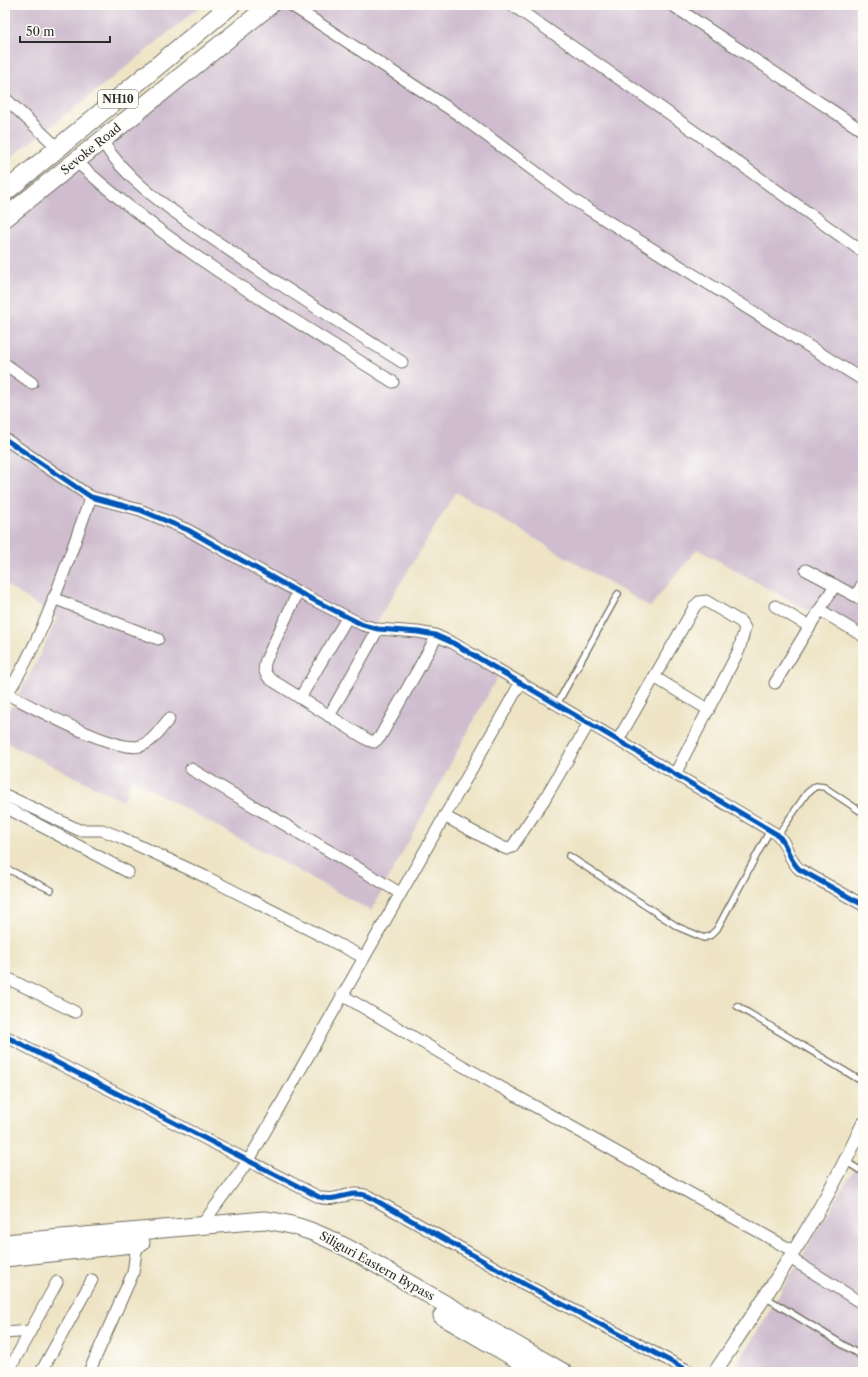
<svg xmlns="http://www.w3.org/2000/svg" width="868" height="1377" font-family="'Libre Caslon Text',serif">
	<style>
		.industrial { fill: #cfbdcf }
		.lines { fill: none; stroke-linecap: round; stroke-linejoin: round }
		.service-casing { stroke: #6f6c61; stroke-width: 8 }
		.minor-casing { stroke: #6f6c61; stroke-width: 13 }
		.tertiary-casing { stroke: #6f6c61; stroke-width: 15 }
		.primary-casing { stroke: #6f6c61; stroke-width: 19 }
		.trunk-casing { stroke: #6f6c61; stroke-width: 20 }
		.service { stroke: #fff; stroke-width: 5.5 }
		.minor { stroke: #fff; stroke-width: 11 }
		.tertiary { stroke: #fff; stroke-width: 13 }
		.primary { stroke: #fff; stroke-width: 17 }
		.trunk { stroke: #fff; stroke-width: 18 }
		.cycleway-casing { stroke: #fdfcf7; stroke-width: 8 }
		.cycleway { stroke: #0057b8; stroke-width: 5 }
		.labels { text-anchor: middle; stroke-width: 3.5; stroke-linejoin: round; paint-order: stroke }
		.shield { fill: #fdfcf7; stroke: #6a6a68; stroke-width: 1 }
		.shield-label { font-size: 11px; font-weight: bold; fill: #2b2b2b }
		.street-label { font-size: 12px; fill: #2b2b2b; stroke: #fdfcf7 }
	</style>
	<rect width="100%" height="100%" fill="#fdfcf7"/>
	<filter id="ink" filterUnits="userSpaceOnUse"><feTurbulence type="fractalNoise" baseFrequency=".025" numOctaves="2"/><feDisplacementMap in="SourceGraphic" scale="8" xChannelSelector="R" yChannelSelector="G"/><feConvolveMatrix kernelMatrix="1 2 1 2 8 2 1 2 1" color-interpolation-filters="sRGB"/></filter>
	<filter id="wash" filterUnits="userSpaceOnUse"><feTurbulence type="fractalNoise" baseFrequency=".012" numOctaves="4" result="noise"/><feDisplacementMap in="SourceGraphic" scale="16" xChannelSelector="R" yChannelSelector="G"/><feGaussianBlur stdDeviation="0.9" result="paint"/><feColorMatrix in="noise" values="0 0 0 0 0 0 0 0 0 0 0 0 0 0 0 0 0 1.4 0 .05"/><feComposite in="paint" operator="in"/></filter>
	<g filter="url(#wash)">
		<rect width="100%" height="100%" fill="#eee4c5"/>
		<g class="industrial">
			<path d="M5,5H202L120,72L5,162Z"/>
			<path d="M256,5H863V641L697,549L650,607L456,492L369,635L425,640L498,676L371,911L133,780L123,801L5,742V718L35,665L57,618L5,584V221Z"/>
			<path d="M863,1154V1372H733Z"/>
		</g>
	</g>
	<g filter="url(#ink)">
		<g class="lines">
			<defs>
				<g id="service">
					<path d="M557,704L618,594"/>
					<path d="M778,835L807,793L816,786L824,787L863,813"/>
					<path d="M569,856L678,927L704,938L711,935L717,929L770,830"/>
					<path d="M5,868L51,890"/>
					<path d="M737,1006L863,1082"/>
					<path d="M845,1161L863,1172"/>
					<path d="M765,1297L863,1357"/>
				</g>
				<g id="minor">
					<path d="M291,5L459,115L572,199L863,380"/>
					<path d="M512,5L660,107L863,252"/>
					<path d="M672,5L863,131"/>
					<path d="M5,98L59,149"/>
					<path d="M102,141C128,183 173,211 213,239C275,282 338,322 402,362"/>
					<path d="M76,161C171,249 284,313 393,382"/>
					<path d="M5,364L32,383"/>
					<path d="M5,439L91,497L140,510L188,530L298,592L363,625L378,629L418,632L435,635L453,643L778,835C788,845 788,859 799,869L863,905"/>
					<path d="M806,570L863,600"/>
					<path d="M298,592L266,660C263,668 264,673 270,679L368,740L374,742L380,737L437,636"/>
					<path d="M856,596L863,583"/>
					<path d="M53,598L158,639"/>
					<path d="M775,606L810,627"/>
					<path d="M820,610L863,636"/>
					<path d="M654,677L709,710"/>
					<path d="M775,683L835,585"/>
					<path d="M7,694C33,707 115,753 140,746C152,743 161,728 169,719"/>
					<path d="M5,697C45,637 66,564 91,497"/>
					<path d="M300,698L347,618"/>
					<path d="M329,716L378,629"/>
					<path d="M618,740L695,606L699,602L706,601L741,622L745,628L739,650L675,774"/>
					<path d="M191,769L400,893"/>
					<path d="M5,795L79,830H102L120,837L206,877L363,957"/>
					<path d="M5,807L128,872"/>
					<path d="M444,816L500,846L507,849L512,847L544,800L589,723"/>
					<path d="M5,977L75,1012"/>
					<path d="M342,995L454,1061L793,1251"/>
					<path d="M5,1036L319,1197C337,1203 349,1189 368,1196L526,1285L691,1372"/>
					<path d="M201,1226L249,1160L521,682"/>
					<path d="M790,1258L863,1304"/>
					<path d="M5,1333L30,1331"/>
					<path d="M8,1372L57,1282"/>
					<path d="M41,1372L92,1280"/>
					<path d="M89,1372L133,1273L137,1244"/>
				</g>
				<path id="tertiary" d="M715,1372C768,1292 824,1211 863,1124"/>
				<g id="primary">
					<path d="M5,1243L264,1220C299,1224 322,1235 353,1251L563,1372"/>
					<path d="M5,1258L141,1243"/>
					<path d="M442,1316L539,1372"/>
				</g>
				<g id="trunk">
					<path d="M5,192L231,5"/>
					<path d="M5,218L270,5"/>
				</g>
			</defs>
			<use href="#service" class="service-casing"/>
			<use href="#minor" class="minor-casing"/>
			<use href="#tertiary" class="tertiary-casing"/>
			<use href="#primary" class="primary-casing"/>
			<use href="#trunk" class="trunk-casing"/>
			<use href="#service" class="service"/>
			<use href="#minor" class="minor"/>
			<use href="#tertiary" class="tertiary"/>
			<use href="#primary" class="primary"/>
			<use href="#trunk" class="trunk"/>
			<defs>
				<g id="cycleway">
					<path d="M5,439L91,497L140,510L188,530L298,592L363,625L378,629L418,632L435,635L453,643L778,835C788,845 788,859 799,869L863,905"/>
					<path d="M5,1036L319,1197C337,1203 349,1189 368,1196L526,1285L691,1372"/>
				</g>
			</defs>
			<use href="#cycleway" class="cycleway-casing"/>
			<use href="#cycleway" class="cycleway"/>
		</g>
	</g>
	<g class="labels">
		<rect class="shield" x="98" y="90" width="40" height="18" rx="3"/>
		<g class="shield-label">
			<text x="118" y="103">NH10</text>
		</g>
		<g class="street-label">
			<text transform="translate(91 149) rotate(-39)" y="4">Sevoke Road</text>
			<text transform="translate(377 1266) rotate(29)" y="4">Siliguri Eastern Bypass</text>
		</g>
	</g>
	<rect width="868" height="1377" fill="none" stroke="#fdfcf7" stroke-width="20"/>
	<path d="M20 36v6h90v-6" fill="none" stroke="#2b2b2b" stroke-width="2"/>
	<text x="26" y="36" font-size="12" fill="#2b2b2b" stroke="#fdfcf7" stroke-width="3" paint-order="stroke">50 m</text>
</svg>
